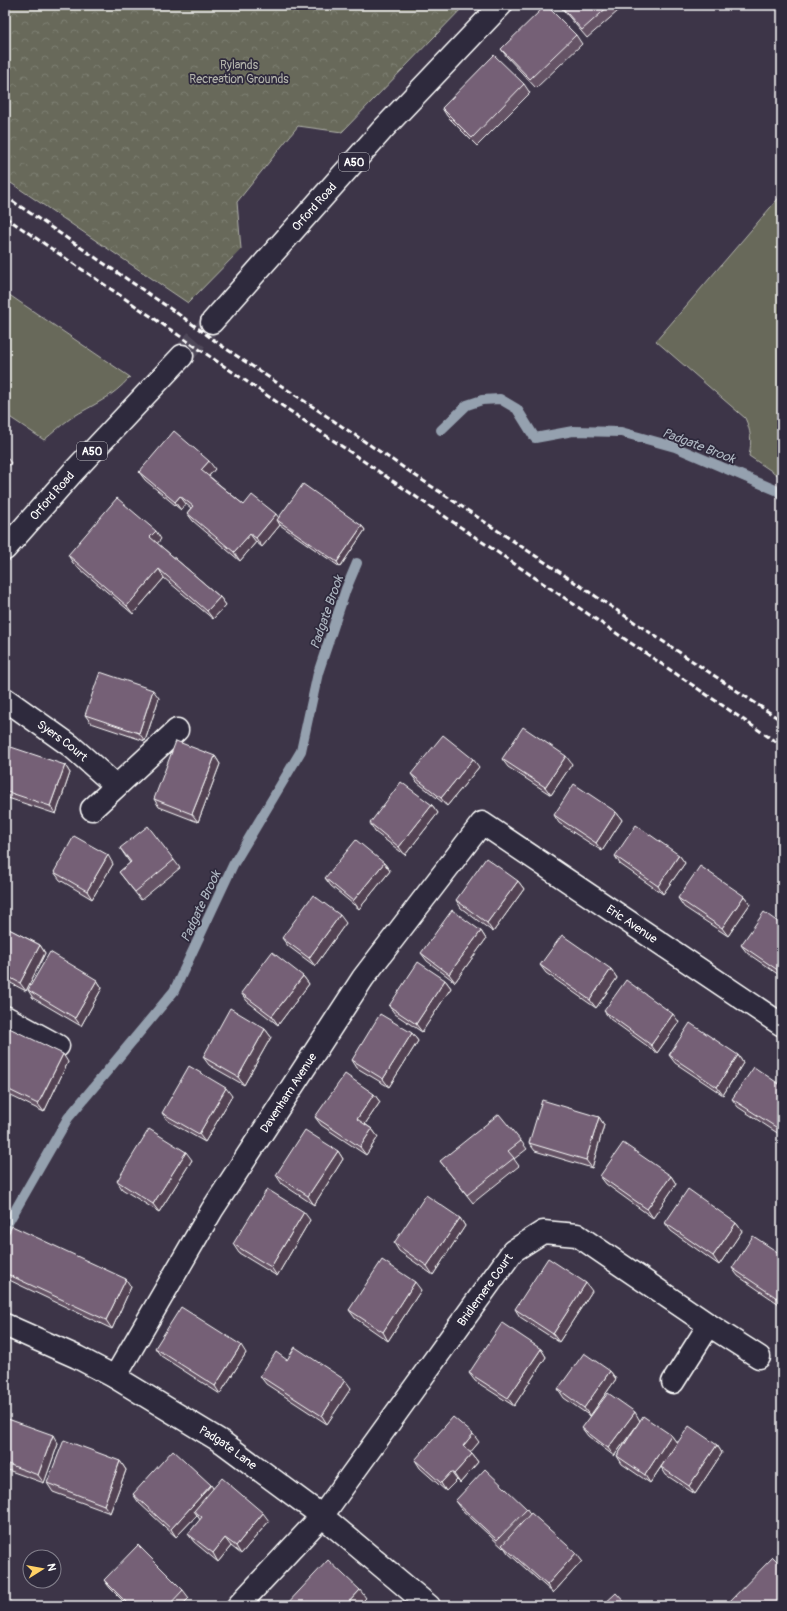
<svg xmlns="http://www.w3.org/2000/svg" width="787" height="1611" font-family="Pangolin,sans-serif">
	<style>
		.green { fill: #67695a; stroke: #b3b4ac }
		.forest { fill: url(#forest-crowns); stroke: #b3b4ac }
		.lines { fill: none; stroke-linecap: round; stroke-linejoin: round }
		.stream { stroke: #95a1af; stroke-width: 10 }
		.major-tunnel { stroke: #50495a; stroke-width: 22; stroke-dasharray: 22 11; stroke-linecap: butt }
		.minor-casing { stroke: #fff; stroke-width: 25 }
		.major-casing { stroke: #fff; stroke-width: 25 }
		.minor { stroke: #2f2a3d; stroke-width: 22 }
		.major { stroke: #2f2a3d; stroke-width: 22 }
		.rail { stroke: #fff; stroke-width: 3; stroke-dasharray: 6 3; stroke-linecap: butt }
		.wall { fill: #655365; stroke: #fff }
		.shaded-wall { fill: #524353; stroke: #fff }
		.building { fill: #756076; stroke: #fff }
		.labels { text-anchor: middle; stroke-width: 3.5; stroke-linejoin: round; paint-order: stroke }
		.shield { fill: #2f2a3d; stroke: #c1bfc5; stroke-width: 1 }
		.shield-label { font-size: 11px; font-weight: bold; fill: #fff }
		.park-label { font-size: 12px; fill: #b3b4ac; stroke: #2f2a3d }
		.street-label { font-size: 12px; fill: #fff; stroke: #2f2a3d }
		.water-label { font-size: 13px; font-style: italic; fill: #b0b8c3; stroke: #2f2a3d }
	</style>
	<defs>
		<pattern id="forest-crowns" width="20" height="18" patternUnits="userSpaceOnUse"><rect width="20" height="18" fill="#67695a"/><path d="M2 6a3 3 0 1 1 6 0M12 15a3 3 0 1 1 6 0" fill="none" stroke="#7e8073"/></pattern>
	</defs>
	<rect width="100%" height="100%" fill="#3d3548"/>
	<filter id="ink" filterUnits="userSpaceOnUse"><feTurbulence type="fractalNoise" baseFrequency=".025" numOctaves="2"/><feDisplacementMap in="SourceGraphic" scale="8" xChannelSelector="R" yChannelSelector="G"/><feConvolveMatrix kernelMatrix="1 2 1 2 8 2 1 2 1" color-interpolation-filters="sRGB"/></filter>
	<g filter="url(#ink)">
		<g class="green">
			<path d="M782,194V478L749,456C752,441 751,431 745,418L656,341Z"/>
			<path d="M5,292L130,377C112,398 94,404 71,418C61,425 53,433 44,440L5,414Z"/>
		</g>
		<path class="forest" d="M5,5H465L342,132L298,126L237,202L241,249L188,303L5,179Z"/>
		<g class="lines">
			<g class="stream">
				<path d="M441,430L467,405L482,400L500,399L517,409L535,438L573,431L621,432L675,447L778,491L782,496"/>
				<path d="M5,1228L68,1118L174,991L233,865L301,751L318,673L346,589L357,563"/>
			</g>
			<path class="major-tunnel" d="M182,356L212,322"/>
			<defs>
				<g id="minor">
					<path id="s1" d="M5,699L71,746L116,786"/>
					<path d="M92,809L177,730"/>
					<path d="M5,1017L58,1046"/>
					<path id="s2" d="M5,1325L77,1357L115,1377L222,1442L322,1516L429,1606"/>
					<path id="s3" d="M115,1377L212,1210L363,978L482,823L782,1025"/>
					<path d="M673,1382L709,1325"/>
					<path id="s4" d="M238,1606L322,1516L513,1251L543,1232L577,1235L709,1325L759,1357"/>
				</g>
				<g id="major">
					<path id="s5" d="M212,322L384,128L501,5"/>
					<path id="s6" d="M5,549L73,472L182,356"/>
				</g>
			</defs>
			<use href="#minor" class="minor-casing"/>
			<use href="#major" class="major-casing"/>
			<use href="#minor" class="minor"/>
			<use href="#major" class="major"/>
			<g class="rail">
				<path d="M5,196L184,318L222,346L782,721"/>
				<path d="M5,217L782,746"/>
			</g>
		</g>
		<g class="wall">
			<path d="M559,5H625L587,38Z"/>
			<path d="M576,35L582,44L536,88L507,57L501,49Z"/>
			<path d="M524,84L530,93L477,146L447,116L442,108Z"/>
			<path d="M215,469L209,476L244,505L279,518L362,526L365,530L340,567L280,525L262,547L256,542L240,561L193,521L187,513L191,508L186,504L181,510L145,480L139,472Z"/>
			<path d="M161,539L157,543L220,597L226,605L213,619L164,578L133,614L73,563L68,555Z"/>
			<path d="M159,698L145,741L91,723L85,715Z"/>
			<path d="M215,756L220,764L198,822L159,807L154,799Z"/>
			<path d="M502,759L572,764L551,795L508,767Z"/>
			<path d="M65,765L70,773L56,814L5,797V766Z"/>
			<path d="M479,767L447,806L417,782L411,774Z"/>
			<path d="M432,805L438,813L405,855L375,832L370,823Z"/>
			<path d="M616,812L622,820L602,851L559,823L554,815Z"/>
			<path d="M120,848L174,860L180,868L141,900L119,872L130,863Z"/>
			<path d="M679,855L685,863L663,894L620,864L615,856Z"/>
			<path d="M384,863L390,871L359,909L331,886L325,878Z"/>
			<path d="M113,864L92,899L60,880L54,872Z"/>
			<path d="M518,881L524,889L493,932L461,908L456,900Z"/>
			<path d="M744,896L750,904L728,936L684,907L678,898Z"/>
			<path d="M346,923L315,966L288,946L282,938Z"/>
			<path d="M782,925V977L747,953L741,945Z"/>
			<path d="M5,927L40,945L45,953L26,991L5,980Z"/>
			<path d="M481,931L486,939L455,982L427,961L421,953Z"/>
			<path d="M540,965L611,969L617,978L596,1008L546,973Z"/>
			<path d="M303,976L309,984L278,1025L247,1001L241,993Z"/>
			<path d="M97,980L102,988L81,1026L33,998L28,990Z"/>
			<path d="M445,980L451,988L422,1032L395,1014L389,1006Z"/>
			<path d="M604,1011L679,1022L657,1053L610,1019Z"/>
			<path d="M5,1026L68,1062L44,1112L5,1093Z"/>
			<path d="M265,1029L271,1037L244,1085L209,1065L203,1057Z"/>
			<path d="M412,1033L418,1041L389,1087L357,1068L352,1060Z"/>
			<path d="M669,1055H738L743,1063L723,1095L675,1063Z"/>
			<path d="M782,1086V1136L738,1107L732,1099Z"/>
			<path d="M374,1094L380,1102L365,1124L372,1129L378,1137L366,1155L321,1125L315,1117Z"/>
			<path d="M232,1096L205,1142L168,1121L162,1113Z"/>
			<path d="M599,1117L604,1125L592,1168L535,1151L529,1143Z"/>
			<path d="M521,1141L527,1149L514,1159L519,1166L473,1203L440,1161Z"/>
			<path d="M338,1151L343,1159L314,1205L282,1184L276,1175Z"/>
			<path d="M192,1160L159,1212L122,1189L117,1181Z"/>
			<path d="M600,1176H671L676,1184L653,1218L606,1184Z"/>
			<path d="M460,1218L465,1226L433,1275L399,1251L394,1243Z"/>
			<path d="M310,1220L277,1276L239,1253L233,1244Z"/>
			<path d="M665,1223H736L742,1231L719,1265L671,1231Z"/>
			<path d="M5,1240L131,1287L112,1329L5,1278Z"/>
			<path d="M782,1255V1306L738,1276L732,1268Z"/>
			<path d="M421,1290L388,1341L355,1318L349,1310Z"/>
			<path d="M592,1291L559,1342L520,1317L515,1309Z"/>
			<path d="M155,1348L246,1353L220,1394L161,1356Z"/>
			<path d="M541,1349L546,1357L514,1406L475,1381L469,1373Z"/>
			<path d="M610,1371L616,1379L590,1416L564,1398L558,1389Z"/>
			<path d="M260,1376L351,1388L327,1424L266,1384Z"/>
			<path d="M5,1418L58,1444L44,1483L5,1469Z"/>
			<path d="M640,1420L671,1435L677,1443L717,1445L722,1453L695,1494L666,1475L661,1467L650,1483L622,1464L617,1456L637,1425L614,1456L588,1436L582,1428Z"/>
			<path d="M479,1442L470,1452L472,1454L478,1462L460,1483L457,1480L446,1491L420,1468L415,1460Z"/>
			<path d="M120,1461L126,1470L110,1513L53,1492L47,1483Z"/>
			<path d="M213,1488L269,1521L241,1554L231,1546L218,1562L194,1542L188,1534L200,1520L197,1515L176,1537L139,1503L133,1494Z"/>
			<path d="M455,1501L527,1509L530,1514L582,1561L553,1593L508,1553L504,1547L503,1548L461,1509Z"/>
			<path d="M782,1566V1606H728L727,1604Z"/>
			<path d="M104,1580L183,1590L189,1598L181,1606H128L110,1588Z"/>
		</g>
		<g class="shaded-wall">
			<path d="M5,455L11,463L5,470Z"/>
			<path d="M209,461L215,469L207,478L201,470Z"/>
			<path d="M180,496L186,504L181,510L175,502Z"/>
			<path d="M276,514L282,522L277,520L280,525L262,547L256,538Z"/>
			<path d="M362,526L365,530L340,567L337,562Z"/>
			<path d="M156,531L161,539L156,545L150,537Z"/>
			<path d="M250,534L256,542L240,561L234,552Z"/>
			<path d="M159,569L164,578L133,614L127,606Z"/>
			<path d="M220,597L226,605L213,619L207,611Z"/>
			<path d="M153,690L159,698L145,741L139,733Z"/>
			<path d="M215,756L220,764L198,822L192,814Z"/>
			<path d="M566,756L572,764L551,795L545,787Z"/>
			<path d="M473,759L479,767L447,806L441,798Z"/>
			<path d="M65,765L70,773L56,814L50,806Z"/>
			<path d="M432,805L438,813L405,855L399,847Z"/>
			<path d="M616,812L622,820L602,851L596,843Z"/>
			<path d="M108,855L113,864L92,899L87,891Z"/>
			<path d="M679,855L685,863L663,894L658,886Z"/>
			<path d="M384,863L390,871L359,909L353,901Z"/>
			<path d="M518,881L524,889L493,932L487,923Z"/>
			<path d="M744,896L750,904L728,936L722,928Z"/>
			<path d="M340,915L346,923L315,966L309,958Z"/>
			<path d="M481,931L486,939L455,982L449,974Z"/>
			<path d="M40,945L45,953L26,991L20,983Z"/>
			<path d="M611,969L617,978L596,1008L590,1000Z"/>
			<path d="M303,976L309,984L278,1025L272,1016Z"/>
			<path d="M97,980L102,988L81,1026L75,1018Z"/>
			<path d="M445,980L451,988L422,1032L416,1024Z"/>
			<path d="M673,1014L679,1022L657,1053L651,1045Z"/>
			<path d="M265,1029L271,1037L244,1085L238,1077Z"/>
			<path d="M412,1033L418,1041L389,1087L383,1079Z"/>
			<path d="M63,1054L68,1062L44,1112L38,1104Z"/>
			<path d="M738,1055L743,1063L723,1095L717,1087Z"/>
			<path d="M226,1088L232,1096L205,1142L199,1134Z"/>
			<path d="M374,1094L380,1102L363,1127L357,1119Z"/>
			<path d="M599,1117L604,1125L592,1168L586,1160Z"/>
			<path d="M372,1129L378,1137L366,1155L360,1147Z"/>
			<path d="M338,1151L343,1159L314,1205L308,1196Z"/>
			<path d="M186,1152L192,1160L159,1212L153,1204Z"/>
			<path d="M671,1176L676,1184L653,1218L647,1209Z"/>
			<path d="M304,1212L310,1220L277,1276L271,1267Z"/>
			<path d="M460,1218L465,1226L433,1275L427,1266Z"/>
			<path d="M736,1223L742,1231L719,1265L713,1256Z"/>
			<path d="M126,1279L131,1287L112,1329L106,1320Z"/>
			<path d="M415,1282L421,1290L388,1341L383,1332Z"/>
			<path d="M586,1283L592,1291L559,1342L553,1334Z"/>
			<path d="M782,1291V1305L777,1298Z"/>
			<path d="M241,1345L246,1353L220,1394L215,1386Z"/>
			<path d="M541,1349L546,1357L514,1406L508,1398Z"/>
			<path d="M610,1371L616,1379L590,1416L584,1408Z"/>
			<path d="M345,1380L351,1388L327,1424L322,1416Z"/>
			<path d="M635,1412L640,1421L614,1456L608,1448Z"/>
			<path d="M473,1434L479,1442L469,1454L463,1446Z"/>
			<path d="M53,1435L58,1444L44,1483L38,1475Z"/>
			<path d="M671,1435L677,1443L650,1483L645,1475Z"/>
			<path d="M717,1445L722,1453L695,1494L689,1486Z"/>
			<path d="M472,1454L478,1462L460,1483L454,1474Z"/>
			<path d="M120,1461L126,1470L110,1513L104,1505Z"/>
			<path d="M451,1472L457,1480L446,1491L441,1483Z"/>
			<path d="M211,1485L216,1493L194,1511L197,1515L176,1537L171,1529Z"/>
			<path d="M263,1513L269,1521L241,1554L236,1546Z"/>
			<path d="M225,1538L231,1546L218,1562L213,1553Z"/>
			<path d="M576,1553L582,1561L553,1593L547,1585Z"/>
			<path d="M360,1590L366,1598L358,1606H345Z"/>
		</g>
		<g class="building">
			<path d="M546,5L576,35L530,79L501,49Z"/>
			<path d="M560,5H610L582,30Z"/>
			<path d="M494,55L524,84L472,138L442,108Z"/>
			<path d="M174,431L209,461L201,470L244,505L252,495L276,514L256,538L250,534L234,552L187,513L193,506L180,496L175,502L139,472Z"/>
			<path d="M303,484L362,526L337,562L277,520Z"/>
			<path d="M117,498L156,531L150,537L220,597L207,611L159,569L127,606L68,555Z"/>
			<path d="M100,672L153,690L139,733L85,715Z"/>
			<path d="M523,727L566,756L545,787L502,759Z"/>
			<path d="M443,735L473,759L441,798L411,774Z"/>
			<path d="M176,741L215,756L192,814L154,799Z"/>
			<path d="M11,747L65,765L50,806L5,791V766Z"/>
			<path d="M401,782L432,805L399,847L370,823Z"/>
			<path d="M574,784L616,812L596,843L554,815Z"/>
			<path d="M636,825L679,855L658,886L615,856Z"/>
			<path d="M148,826L174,860L135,892L119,872L131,862L120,848Z"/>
			<path d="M74,836L108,855L87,891L54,872Z"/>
			<path d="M356,840L384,863L353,901L325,878Z"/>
			<path d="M486,858L518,881L487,923L456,900Z"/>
			<path d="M700,866L744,896L722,928L678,898Z"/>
			<path d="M313,895L340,915L309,958L282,938Z"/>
			<path d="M452,910L481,931L449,974L421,953Z"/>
			<path d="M764,912L782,925V973L741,945Z"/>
			<path d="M5,927L40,945L20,983L5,975Z"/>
			<path d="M562,935L611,969L590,1000L540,965Z"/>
			<path d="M50,952L97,980L75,1018L28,990Z"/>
			<path d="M272,952L303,976L272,1016L241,993Z"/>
			<path d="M418,962L445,980L416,1024L389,1006Z"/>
			<path d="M626,980L673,1014L651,1045L604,1011Z"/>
			<path d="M230,1008L265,1029L238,1077L203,1057Z"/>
			<path d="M380,1014L412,1033L383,1079L352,1060Z"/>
			<path d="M690,1023L738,1055L717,1087L669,1055Z"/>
			<path d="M5,1026L63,1054L38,1104L5,1088Z"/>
			<path d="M189,1066L226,1088L199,1134L162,1113Z"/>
			<path d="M754,1067L782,1086V1131L732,1099Z"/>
			<path d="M345,1074L374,1094L357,1119L372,1129L360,1147L315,1117Z"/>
			<path d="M542,1100L599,1117L586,1160L529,1143Z"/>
			<path d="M499,1114L521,1141L508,1151L514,1158L467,1195L440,1161Z"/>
			<path d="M149,1129L186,1152L153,1204L117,1181Z"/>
			<path d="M305,1130L338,1151L308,1196L276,1175Z"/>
			<path d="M623,1143L671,1176L647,1209L600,1176Z"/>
			<path d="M267,1189L304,1212L271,1267L233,1244Z"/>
			<path d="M688,1189L736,1223L713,1256L665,1223Z"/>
			<path d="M426,1195L460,1218L427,1266L394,1243Z"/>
			<path d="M12,1226L126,1279L106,1320L5,1273V1240Z"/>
			<path d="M753,1236L782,1255V1291L777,1298L732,1268Z"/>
			<path d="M548,1258L586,1283L553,1334L515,1309Z"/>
			<path d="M382,1260L415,1282L383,1332L349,1310Z"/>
			<path d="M181,1307L241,1345L215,1386L155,1348Z"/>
			<path d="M502,1323L541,1349L508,1398L469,1373Z"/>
			<path d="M295,1347L345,1380L322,1416L260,1376L276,1352L287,1360Z"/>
			<path d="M584,1353L610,1371L584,1408L558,1389Z"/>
			<path d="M608,1393L635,1412L608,1448L582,1428Z"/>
			<path d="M643,1416L671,1435L645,1475L617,1456Z"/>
			<path d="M453,1417L473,1434L463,1446L472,1454L454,1474L451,1472L441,1483L415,1460Z"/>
			<path d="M5,1418L53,1435L38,1475L5,1463Z"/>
			<path d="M689,1426L717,1445L689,1486L661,1467Z"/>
			<path d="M64,1440L120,1461L104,1505L47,1483Z"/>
			<path d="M173,1450L211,1485L171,1529L133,1494Z"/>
			<path d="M485,1469L527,1509L497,1540L455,1501Z"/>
			<path d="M222,1478L263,1513L236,1546L225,1538L213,1553L188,1534L202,1517L194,1511Z"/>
			<path d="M531,1513L576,1553L547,1585L502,1545Z"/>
			<path d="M138,1545L183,1590L168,1606H130L104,1580Z"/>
			<path d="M773,1557L782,1566V1600L776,1606H729L727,1604Z"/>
			<path d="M328,1560L360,1590L345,1606H285Z"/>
			<path d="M616,1593L628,1606H602Z"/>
			<path d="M369,1602L374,1606H366Z"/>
			<path d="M112,1603L115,1606H108Z"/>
		</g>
	</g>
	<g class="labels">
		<g class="shield">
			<rect x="339" y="153" width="30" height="18" rx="3"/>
			<rect x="77" y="442" width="30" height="18" rx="3"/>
		</g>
		<g class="shield-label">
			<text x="354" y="166">A50</text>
			<text x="92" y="455">A50</text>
		</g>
		<g class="park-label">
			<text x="239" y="69">Rylands<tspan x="239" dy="14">Recreation Grounds</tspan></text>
		</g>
		<g class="street-label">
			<text dy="4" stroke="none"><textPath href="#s5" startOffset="154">Orford Road</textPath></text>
			<text dy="4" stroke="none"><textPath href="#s6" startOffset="71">Orford Road</textPath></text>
			<text dy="4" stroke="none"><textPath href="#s1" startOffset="71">Syers Court</textPath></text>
			<text dy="4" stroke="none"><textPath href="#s3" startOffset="846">Eric Avenue</textPath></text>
			<text dy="4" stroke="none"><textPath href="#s3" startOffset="333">Davenham Avenue</textPath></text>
			<text dy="4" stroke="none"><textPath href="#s4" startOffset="402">Bridlemere Court</textPath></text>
			<text dy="4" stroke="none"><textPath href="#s2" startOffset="255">Padgate Lane</textPath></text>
		</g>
		<g class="water-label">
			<text transform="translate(699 445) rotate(21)" y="5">Padgate Brook</text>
			<text transform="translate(326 612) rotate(-71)" y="5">Padgate Brook</text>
			<text transform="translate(200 906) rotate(-65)" y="5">Padgate Brook</text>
		</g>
	</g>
	<rect width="787" height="1611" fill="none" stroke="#2f2a3d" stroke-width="20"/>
	<rect x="10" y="10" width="767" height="1591" fill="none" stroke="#fff" stroke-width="1.5" filter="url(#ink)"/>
	<g transform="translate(42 1569) rotate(79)"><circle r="19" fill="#2f2a3d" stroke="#827f8b"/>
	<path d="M0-3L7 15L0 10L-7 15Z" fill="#ffd166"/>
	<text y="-6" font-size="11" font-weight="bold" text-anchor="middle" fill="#ffffff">N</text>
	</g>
</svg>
